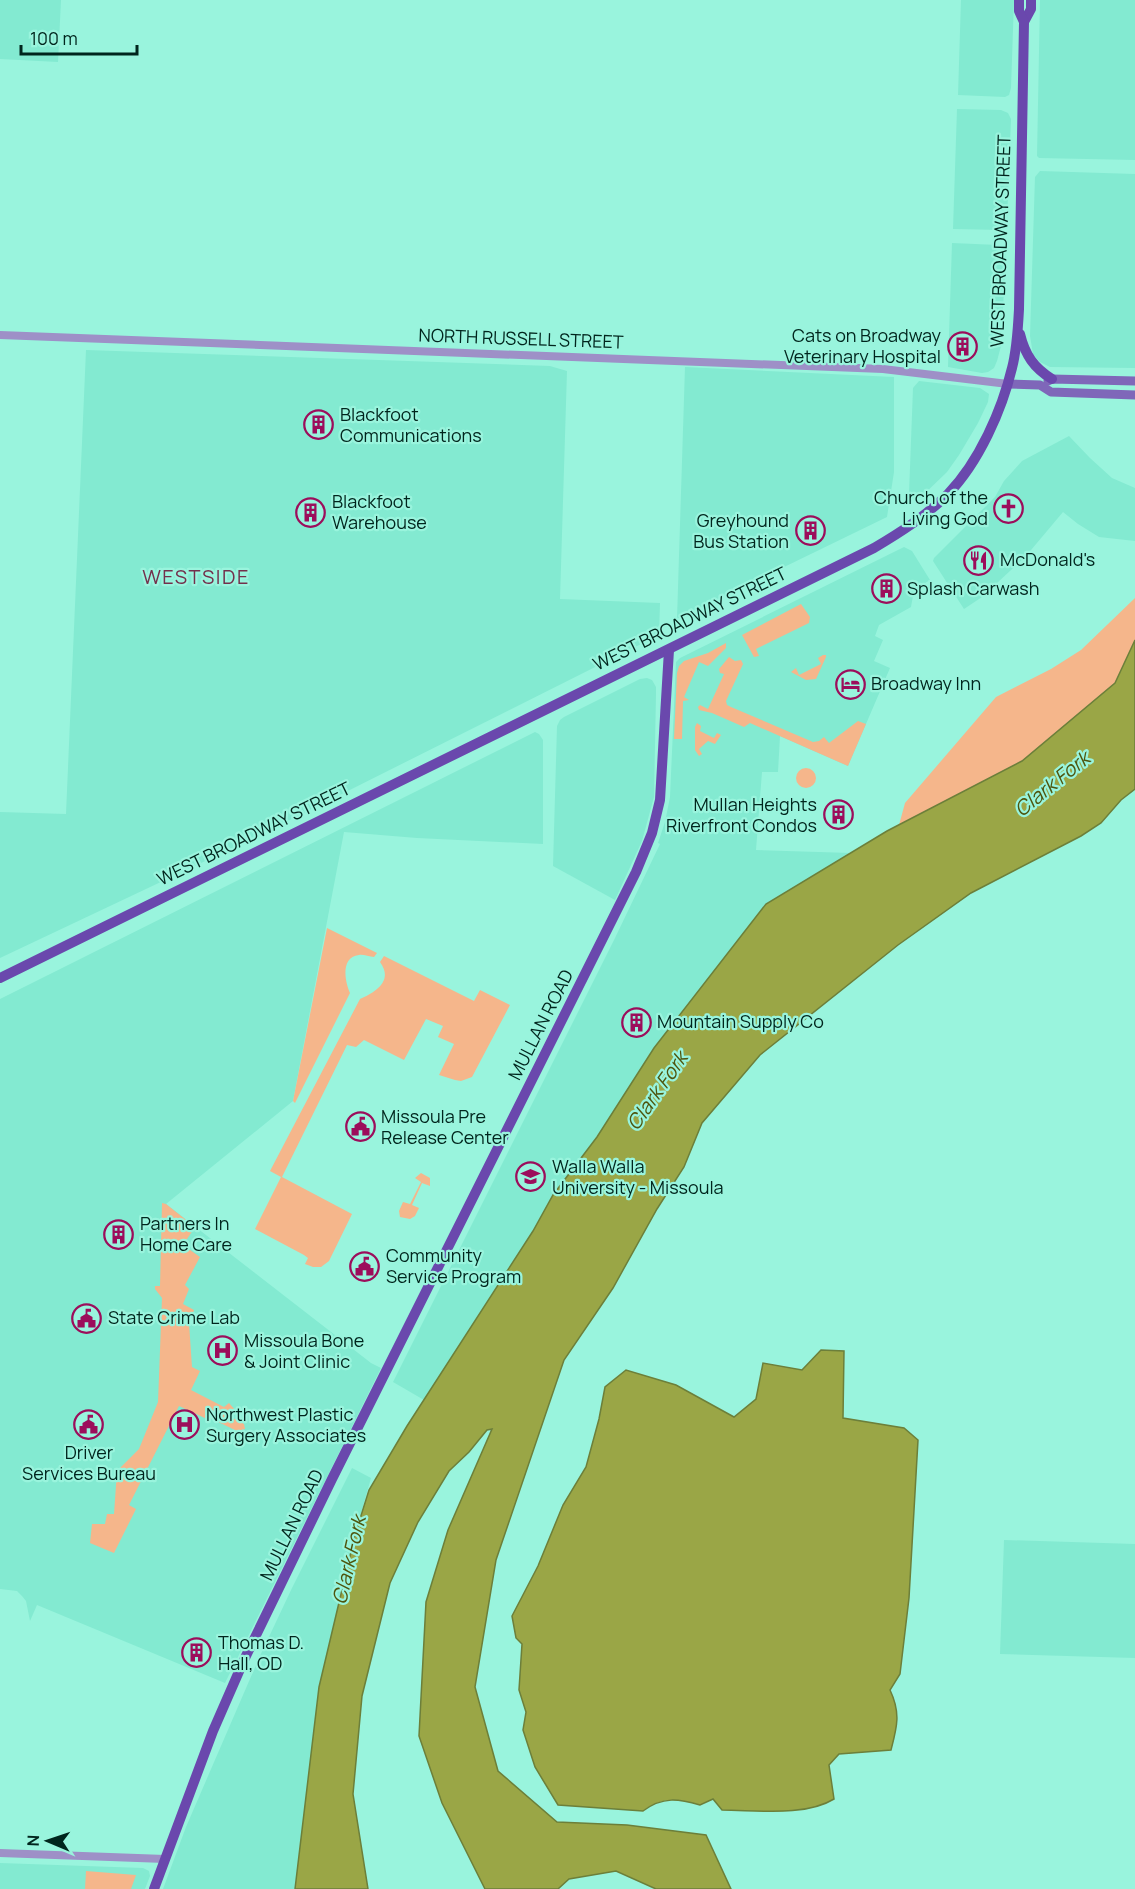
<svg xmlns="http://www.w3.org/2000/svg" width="1135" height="1889" font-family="Manrope,sans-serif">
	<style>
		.built { fill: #83ead1 }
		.green { fill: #f5b68b }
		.water { fill: #9aa646; stroke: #6c7f3a; stroke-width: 1.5 }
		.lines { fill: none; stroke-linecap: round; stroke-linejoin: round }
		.tertiary { stroke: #9e90c7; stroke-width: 8 }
		.secondary { stroke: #7f67b9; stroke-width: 9 }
		.primary { stroke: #6a48ad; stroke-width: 10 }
		.labels { text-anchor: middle; stroke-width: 4.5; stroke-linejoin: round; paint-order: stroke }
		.street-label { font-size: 18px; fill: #00251d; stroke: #99f4dd }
		.poi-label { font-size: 18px; fill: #00251d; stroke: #99f4dd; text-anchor: start }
		.neighbourhood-label { font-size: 20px; letter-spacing: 1.5px; fill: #73304c; stroke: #99f4dd }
		.water-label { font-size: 20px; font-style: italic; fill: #4e550e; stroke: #99f4dd }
	</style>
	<rect width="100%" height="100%" fill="#99f4dd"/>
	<g class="built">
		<path d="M0,0H61L58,62L0,59Z"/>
		<path d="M961,0H1014L1011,88L1009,95L1005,97L958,95Z"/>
		<path d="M1040,0H1135V160L1039,158L1037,156Z"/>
		<path d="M957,109L1001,110L1008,113L1011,119L1007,222L1006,227L1002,230L953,229Z"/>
		<path d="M1040,171L1135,174V368L1050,367L1040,362L1033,354L1030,336L1035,177Z"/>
		<path d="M952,243L998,245L1003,248L1006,253L1001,346L997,361L994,368L988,372L982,373L948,367Z"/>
		<path d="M86,350L550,366L567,371L560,599L660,603L659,635L260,835L0,958V812L66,814Z"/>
		<path d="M685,367L894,377V472L887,517L677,619Z"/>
		<path d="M919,381L980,388L989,394L988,402L978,423L959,455L947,472L920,498L914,499L911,498L909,494L913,388Z"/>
		<path d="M1069,436L1090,458L1112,478L1135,488V541L1099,537L1078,524L1063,512L1026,556L982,597L964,609L933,561L934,558L995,497L1004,481L1022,461Z"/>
		<path d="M904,547L912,551L930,580L914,590L911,607L879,625L875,636L883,640L874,661L890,668L848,766L780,736L778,772H762L756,850L851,853L766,904L654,1048L597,1137L553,1195L533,1231L424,1400L393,1382L615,938L660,844L658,843L665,822L670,797L676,662L680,658Z"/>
		<path d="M647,678L652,680L656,687V694L654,797L642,841L615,900L553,866L557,726L560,720L564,717L640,679Z"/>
		<path d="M535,732L539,734L543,740V844L417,838L344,832L293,1101L166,1204L371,1363L381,1368L225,1683L37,1605L30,1621L26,1601L22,1596L17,1591L0,1589V999Z"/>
		<path d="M352,1468L371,1478L355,1535L319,1687L295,1889H163L186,1827L259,1658L292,1588Z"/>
		<path d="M1004,1540L1135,1544V1658L1000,1654Z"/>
		<path d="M0,1863L143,1868L149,1871L150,1876L145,1889H0Z"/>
	</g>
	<g class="green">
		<path d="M1135,598V640L1115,683L1022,761L899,825L905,803L996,697L1051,669L1081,650Z"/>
		<path d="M801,604L810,617L809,623L756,649L759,656L754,657L742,635Z"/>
		<path d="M726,643V648L708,666L699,662L684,697L689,700L683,701L682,739H674L677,673L679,666L684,661L708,653Z"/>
		<path d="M823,655H826V657L816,679L806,680L791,672L796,668L799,675L821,664L818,658Z"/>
		<path d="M729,657L735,661L741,660L743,664L726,701L727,705L731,707L813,742L819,741L824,737L829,743L858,721L866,724L848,766L750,723L744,727L712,713L699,710L698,707L700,705L708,709L724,674L720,673L719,669Z"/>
		<path d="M697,723L701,726L700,731L714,738L717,733L721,735L715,744L708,741L699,749L702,754L699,756L695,750V727Z"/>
		<circle cx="806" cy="778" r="10"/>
		<path d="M327,928L377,953L374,957C369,957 363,954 359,955C340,957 345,982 350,993L295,1103L293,1101Z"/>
		<path d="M384,956L474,1001L480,990L510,1005L472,1077L461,1081L455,1080L439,1075L454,1044L438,1037L443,1026L426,1019L404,1060L364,1040L356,1047L347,1045L282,1177L352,1214L329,1261L321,1267H313L305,1264L308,1258L304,1255L255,1229L281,1177L270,1171L360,999C375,992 394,981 380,962Z"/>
		<path d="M421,1173L430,1178V1186L422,1183L412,1205L419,1208L415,1216L410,1219L400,1217L399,1211L403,1202L410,1204L421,1182L415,1178Z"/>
		<path d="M162,1203L166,1204L195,1227L183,1245L200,1257L185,1285L189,1289L183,1304L194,1310L189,1323L192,1367L200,1371L191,1390L224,1407L229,1403L235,1410L231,1417L244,1424L245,1429L237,1431L210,1418L209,1420L179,1406L129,1505L136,1509L114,1553L90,1543L92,1524H105L107,1514H114L117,1471L139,1449L158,1402L162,1298L155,1289V1286H160Z"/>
		<path d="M86,1871L136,1875L131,1889H85Z"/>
	</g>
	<g class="water">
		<path d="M1135,640V789L1121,800L1101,823L1081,836L971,893L898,945L760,1055L702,1123L684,1167L657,1209L613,1288L564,1360L496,1560L475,1687L498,1771L557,1822L627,1825L706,1835L731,1889H656L616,1871L569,1879L558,1889H485L442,1803L419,1736L426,1602L448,1530L492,1429L487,1430L469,1452L449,1471L418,1522L390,1583L362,1696L353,1794L368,1889H295L319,1687L355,1535L369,1490L407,1426L533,1231L553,1195L597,1137L654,1048L766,904L887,831L1022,761L1115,683Z"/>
		<path d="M821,1350L844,1351L843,1418L904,1428L918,1440L909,1598L900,1674L890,1690C901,1713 897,1727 891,1750L839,1754L829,1765L834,1799C805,1817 756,1810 722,1810L713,1799L700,1805C679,1799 663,1796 643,1811L558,1805L535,1767L523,1730L526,1712L519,1690L522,1644L516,1638L512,1616L538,1566L563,1505L586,1467L599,1419L605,1387L626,1370L676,1385L734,1417L756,1399L763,1363L802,1370Z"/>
	</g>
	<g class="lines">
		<g class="tertiary">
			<path d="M0,335L883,369L1008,384"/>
			<path d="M0,1853L165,1859"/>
		</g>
		<g class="secondary">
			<path d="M1048,381L1052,379L1135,381"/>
			<path d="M1008,384L1040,385L1051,392L1135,395"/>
		</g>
		<g class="primary">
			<path d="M1024,22L1031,9V0"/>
			<path d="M1020,334C1025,355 1034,368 1052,379"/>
			<path d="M0,978L874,548C901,532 926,516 948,494C979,462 1002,410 1012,368C1017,349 1018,328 1019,309L1024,22L1019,11V0"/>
			<path d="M154,1889L213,1731L244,1660L332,1479L636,872L652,833L660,800L669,650"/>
		</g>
	</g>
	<defs>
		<symbol id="building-ring" viewBox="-11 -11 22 22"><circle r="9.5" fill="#99f4dd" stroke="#9c0d5b" stroke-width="1.5"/><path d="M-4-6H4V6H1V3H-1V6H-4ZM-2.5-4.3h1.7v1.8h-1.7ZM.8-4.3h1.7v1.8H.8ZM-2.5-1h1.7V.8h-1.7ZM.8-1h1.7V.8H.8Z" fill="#9c0d5b"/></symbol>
		<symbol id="church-ring" viewBox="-11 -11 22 22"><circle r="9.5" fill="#99f4dd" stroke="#9c0d5b" stroke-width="1.5"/><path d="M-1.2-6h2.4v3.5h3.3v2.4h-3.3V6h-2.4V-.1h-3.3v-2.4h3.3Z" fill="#9c0d5b"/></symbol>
		<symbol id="restaurant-ring" viewBox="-11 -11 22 22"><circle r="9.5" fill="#99f4dd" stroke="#9c0d5b" stroke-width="1.5"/><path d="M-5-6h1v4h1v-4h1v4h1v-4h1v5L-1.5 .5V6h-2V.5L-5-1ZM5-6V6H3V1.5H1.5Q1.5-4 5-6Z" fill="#9c0d5b"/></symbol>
		<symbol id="hotel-ring" viewBox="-11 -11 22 22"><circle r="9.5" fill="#99f4dd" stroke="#9c0d5b" stroke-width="1.5"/><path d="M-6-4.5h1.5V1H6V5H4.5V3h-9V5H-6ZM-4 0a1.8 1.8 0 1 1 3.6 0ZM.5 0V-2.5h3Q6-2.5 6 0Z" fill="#9c0d5b"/></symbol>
		<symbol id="civic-ring" viewBox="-11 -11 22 22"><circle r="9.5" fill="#99f4dd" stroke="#9c0d5b" stroke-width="1.5"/><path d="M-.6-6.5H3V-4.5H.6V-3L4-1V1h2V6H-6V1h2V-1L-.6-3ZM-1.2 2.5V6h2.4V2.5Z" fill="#9c0d5b"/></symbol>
		<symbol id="university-ring" viewBox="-11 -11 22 22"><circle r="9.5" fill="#99f4dd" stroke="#9c0d5b" stroke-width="1.5"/><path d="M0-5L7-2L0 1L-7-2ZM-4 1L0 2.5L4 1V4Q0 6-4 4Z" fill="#9c0d5b"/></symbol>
		<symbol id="hospital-ring" viewBox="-11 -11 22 22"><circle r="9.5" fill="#99f4dd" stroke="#9c0d5b" stroke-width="1.5"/><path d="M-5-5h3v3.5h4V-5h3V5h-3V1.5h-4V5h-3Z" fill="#9c0d5b"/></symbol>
	</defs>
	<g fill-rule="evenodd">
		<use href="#building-ring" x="946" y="330" width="33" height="33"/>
		<use href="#building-ring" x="302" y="408" width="33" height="33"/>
		<use href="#church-ring" x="992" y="492" width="33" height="33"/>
		<use href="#building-ring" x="294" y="496" width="33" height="33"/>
		<use href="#building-ring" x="794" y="514" width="33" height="33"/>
		<use href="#restaurant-ring" x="962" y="544" width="33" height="33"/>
		<use href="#building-ring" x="870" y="572" width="33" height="33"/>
		<use href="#hotel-ring" x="834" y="668" width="33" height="33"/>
		<use href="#building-ring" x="822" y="798" width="33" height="33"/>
		<use href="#building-ring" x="620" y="1006" width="33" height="33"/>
		<use href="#civic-ring" x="344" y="1110" width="33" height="33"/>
		<use href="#university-ring" x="514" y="1160" width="33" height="33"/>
		<use href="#building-ring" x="102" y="1218" width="33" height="33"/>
		<use href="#civic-ring" x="348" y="1250" width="33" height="33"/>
		<use href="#civic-ring" x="70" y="1302" width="33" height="33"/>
		<use href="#hospital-ring" x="206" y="1334" width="33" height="33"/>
		<use href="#civic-ring" x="72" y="1408" width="33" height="33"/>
		<use href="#hospital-ring" x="168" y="1408" width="33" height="33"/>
		<use href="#building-ring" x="180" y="1636" width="33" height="33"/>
	</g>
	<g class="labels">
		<g class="street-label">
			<text transform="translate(1001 241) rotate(-88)" y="6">WEST BROADWAY STREET</text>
			<text transform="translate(521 339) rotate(2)" y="6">NORTH RUSSELL STREET</text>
			<text transform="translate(690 619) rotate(-26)" y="6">WEST BROADWAY STREET</text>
			<text transform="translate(254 834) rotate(-26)" y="6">WEST BROADWAY STREET</text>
			<text transform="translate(541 1025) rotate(-63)" y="6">MULLAN ROAD</text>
			<text transform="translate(292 1525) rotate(-64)" y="6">MULLAN ROAD</text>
		</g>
		<g class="poi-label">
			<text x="941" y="342" text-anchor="end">Cats on Broadway<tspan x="941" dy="21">Veterinary Hospital</tspan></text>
			<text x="340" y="421">Blackfoot<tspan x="340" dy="21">Communications</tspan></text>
			<text x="988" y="504" text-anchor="end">Church of the<tspan x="988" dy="21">Living God</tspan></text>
			<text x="332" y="508">Blackfoot<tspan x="332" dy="21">Warehouse</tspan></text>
			<text x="789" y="527" text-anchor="end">Greyhound<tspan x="789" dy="21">Bus Station</tspan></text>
			<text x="1000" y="566">McDonald's</text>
			<text x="907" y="595">Splash Carwash</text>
			<text x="871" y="690">Broadway Inn</text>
			<text x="817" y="811" text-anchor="end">Mullan Heights<tspan x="817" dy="21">Riverfront Condos</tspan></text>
			<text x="657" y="1028">Mountain Supply Co</text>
			<text x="381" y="1123">Missoula Pre<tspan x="381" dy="21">Release Center</tspan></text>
			<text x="552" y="1173">Walla Walla<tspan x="552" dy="21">University - Missoula</tspan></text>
			<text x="140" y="1230">Partners In<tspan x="140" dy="21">Home Care</tspan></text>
			<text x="386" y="1262">Community<tspan x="386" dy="21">Service Program</tspan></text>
			<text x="108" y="1324">State Crime Lab</text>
			<text x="244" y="1347">Missoula Bone<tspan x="244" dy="21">&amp; Joint Clinic</tspan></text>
			<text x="206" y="1421">Northwest Plastic<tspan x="206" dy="21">Surgery Associates</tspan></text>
			<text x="89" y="1459" text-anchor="middle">Driver<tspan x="89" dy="21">Services Bureau</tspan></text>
			<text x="218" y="1649">Thomas D.<tspan x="218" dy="21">Hall, OD</tspan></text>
		</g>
		<g class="neighbourhood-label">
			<text x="196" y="584">WESTSIDE</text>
		</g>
		<g class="water-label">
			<text transform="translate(1052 784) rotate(-39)" y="7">Clark Fork</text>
			<text transform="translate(657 1091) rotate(-55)" y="7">Clark Fork</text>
			<text transform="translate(349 1560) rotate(-77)" y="7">Clark Fork</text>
		</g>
	</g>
	<g transform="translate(48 1841) rotate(272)" stroke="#99f4dd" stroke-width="4.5" paint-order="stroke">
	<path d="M0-4.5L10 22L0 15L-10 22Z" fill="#00251d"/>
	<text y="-9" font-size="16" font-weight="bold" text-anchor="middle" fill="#00251d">N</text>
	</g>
	<path d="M21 45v9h116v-9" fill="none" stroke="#00251d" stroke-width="3"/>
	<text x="30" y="45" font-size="18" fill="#00251d" stroke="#99f4dd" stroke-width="4.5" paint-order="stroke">100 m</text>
</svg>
